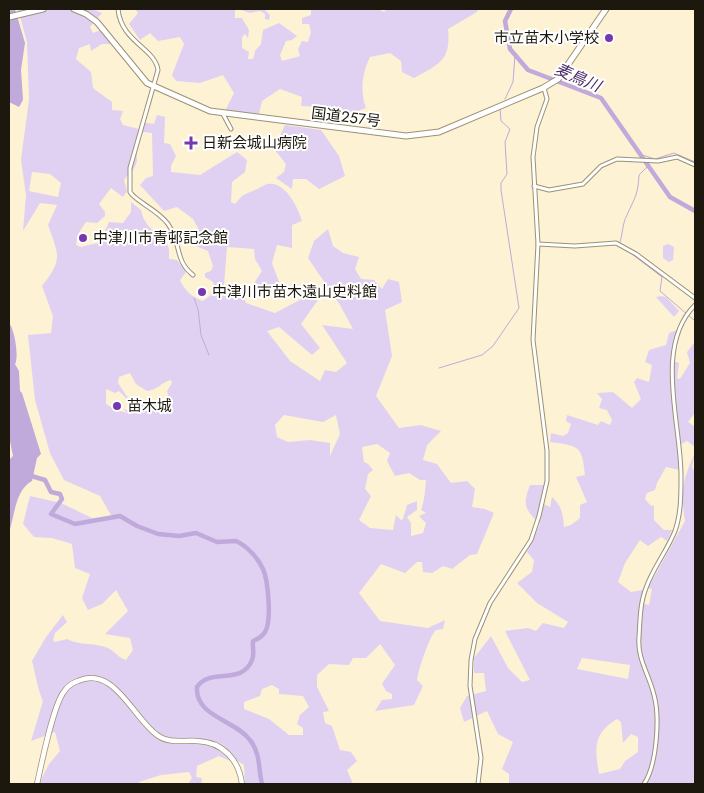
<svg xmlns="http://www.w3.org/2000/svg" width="704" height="793" font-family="Jost,'Noto Sans JP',sans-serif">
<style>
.green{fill:#e0d1f3;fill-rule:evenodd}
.water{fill:#bfaadb}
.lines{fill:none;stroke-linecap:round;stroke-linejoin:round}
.stream{stroke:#bfaadb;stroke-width:1}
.river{stroke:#bfaadb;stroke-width:4.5}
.minor-casing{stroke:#9b9175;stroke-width:5}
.major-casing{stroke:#9b9175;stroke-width:6}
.highway-casing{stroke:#9b9175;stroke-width:7}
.minor{stroke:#fff;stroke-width:3}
.major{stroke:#fff;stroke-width:4.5}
.highway{stroke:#fff;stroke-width:5}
.poi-dot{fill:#7638ae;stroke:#fff;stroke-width:2}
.labels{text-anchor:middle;stroke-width:4;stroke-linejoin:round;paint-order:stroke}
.poi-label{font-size:15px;fill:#1c180d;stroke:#fff;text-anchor:start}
.street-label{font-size:15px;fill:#1c180d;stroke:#fff}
.water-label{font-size:16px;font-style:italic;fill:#4a2c68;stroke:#fff}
</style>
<rect width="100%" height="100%" fill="#fdf2d3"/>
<g class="green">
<path d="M18 9H92L102 13 90 27 93 33 101 30 111 44H102L91 51 90 44 79 48 76 59 91 72 93 88 112 102V110L123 111 120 119 123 125 139 129 141 122 154 124 157 115 165 117 164 143 170 144 176 156 171 166V172L200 175 237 152 247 160 245 172 232 182 231 202 235 204C245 192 244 195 257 189 260 188 264 185 267 184 286 181 298 208 302 221L292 225V248L277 245 272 263 279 282 262 294 249 291 262 271 255 259 254 249 227 247 224 285 240 289 246 303 275 313 313 293 318 300 301 324 320 348 312 355 279 327 267 331 290 361 320 381 325 370 336 372 347 363 322 325 353 329 340 305 308 258 314 241 328 229 333 246 343 253 359 257 355 269 361 279 374 280 382 289 388 279 399 282 402 302 385 310 392 356 376 396 399 428 421 425 441 431 427 445 423 460 437 464 451 483 467 481 475 489 472 507 485 509 494 513 477 554 470 555 452 569 443 566 432 573 423 572 422 562H417L405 573 381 564 359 593 380 621 428 628 445 620 443 629 436 630C430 635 418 670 417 680L423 686 414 705 375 711 382 700 392 699V694L386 691 382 684 395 665 380 644 366 658H353L349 665 329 664 317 675V687L329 711 323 712 325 723 332 726 340 750 351 752 357 761 347 770 353 784H245L244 765 236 760 230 761 219 756 197 766 196 777 202 778 201 784H188L192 778 189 772 161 775 139 782V784H39L49 764 60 751 55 732 31 741 43 701C37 688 36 676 32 661L46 637 63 615 67 622 55 633 53 640 55 642 67 639C80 646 96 642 110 649 116 653 119 658 126 660L133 650 130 638 105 634 128 611 116 590 102 604 88 610 82 598 90 574 75 568 72 544 52 538 34 537 23 524 30 496 61 503 92 518 112 517 100 496 64 480 50 453 35 400 28 335 51 333 53 316 42 286C63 259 59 256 48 225L57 205 40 203 23 231 26 195 21 160 29 99 27 42ZM144 132 152 133 153 176 146 178 140 185 164 211 177 207 193 219 198 228 195 238 198 247 208 251 213 266 211 271 205 273V277L213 282 216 291 203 301C193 298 184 290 180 280L186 272 177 260 169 259V249L164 235C151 233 143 221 141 210L131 202V212L123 223 109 222 105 231 110 235 106 241 81 247 76 245 78 234 86 222 97 223 105 216V212L99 204 111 188 123 197 127 191 124 180 127 176 131 175C133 170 137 164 137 159 136 147 133 141 144 132ZM32 172 50 174 61 183 58 197 29 191ZM130 373 136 384 147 391C158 390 161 382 171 380L172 383 167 391 170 401 167 410C153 416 142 404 131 395L135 408 131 411 123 409 128 413 116 410 106 404V389L115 393 119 391 132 404 118 383 119 377ZM284 415 323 422 336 415 340 434 330 456V443L310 440 288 442 277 437 275 425ZM377 444 390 453 387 461 395 476 409 473 420 480H426C425 490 425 499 421 510L426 513 419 516 426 523 423 533 411 536V523L407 517 417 510V501L407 505 403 519 401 520 396 515 393 530 370 528 359 520 371 496 365 489 368 474 373 470 368 464 364 462 362 447ZM272 685 279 689V694L303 696 309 707 300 715 297 724 303 728V735H289L269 719 244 709V702L260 696 262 689Z"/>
<path d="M135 9H235V18H242L249 30 248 38 245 34 242 37V48L249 52 248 59H253L255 51 261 44 263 30 279 23 297 36 292 40 286 41 280 55 282 61 300 56 298 49 302 41 308 42 311 32 309 24H302V18L311 15V9H378L384 12 387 9H478L477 12 448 29C451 60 440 64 414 78L402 72 401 61 390 53 370 57C362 73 360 92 366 108L352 113 336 108 301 106 302 97 280 89 262 101 258 117 225 111 234 93 223 75 200 83 176 81 172 75 184 44 180 37 158 41 150 33 140 40 129 24 138 13Z"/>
<polygon points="238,9 264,9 270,15 269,20 265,19 265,14 260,11 250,13"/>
<polygon points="285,125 321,130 339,156 345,176 319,189 306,179 293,179 292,189 276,178 284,172 286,164 274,149"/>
<polygon points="668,244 674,247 673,260 669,262 663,258 663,246"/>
<polygon points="661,296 666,297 679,311 674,317 656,297"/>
<path d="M677 330 672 361 679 363 677 378 680 379 690 363 687 352 694 343 695 335V413L688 422 695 427V447L687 441 678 446 679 470 666 467 657 483 655 490 647 493 645 499 650 505 654 506V520L664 530H672L667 541 661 537 648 546 640 540 625 563 618 582 631 592 643 590 640 603 649 605 652 589 648 588 685 521C680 493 683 478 695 453L692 467 695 472V784H509V774L502 769 513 742 498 734 487 711 464 722 460 708 467 696 486 691 484 673H474V658L491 636 508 668 522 682 530 680 505 631 528 628 536 631 543 623 564 628 568 622 537 603 517 583 532 572 534 560 527 552 540 524C525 509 522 506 530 485H544L541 503 550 507 552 497C562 506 563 514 564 527L571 525 580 518V505L587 502 576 477 585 475C582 445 579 446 550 442L551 433 563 436 568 433 571 424 566 421 567 415 598 425 601 421 610 425 612 420 607 410 599 408 602 399 597 393 613 392 632 408 641 399 634 382 637 378 649 382 652 365 645 362 649 350 666 345 669 333ZM582 658 630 665 628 679 577 669ZM617 719 621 722 623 743 631 734 638 737V752L625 761 620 769 599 774C595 750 592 734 617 719Z"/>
</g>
<g class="water">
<polygon points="9,9 15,9 25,43 21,70 23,100 19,107 9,102"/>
<path d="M9 323C15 330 19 358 15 364L19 371 20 391 22 393 41 454 37 458 32 481C15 490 15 515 9 532V460L13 456 9 436Z"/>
</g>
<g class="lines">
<g class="stream">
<polyline points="505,99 513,82 515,55"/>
<polyline points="642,155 655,159 674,153 695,162"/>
<path d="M619 245C623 235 622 224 627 215 635 197 638 195 639 175L649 165"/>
<polyline points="628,251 662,277 660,291 695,321"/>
<polyline points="194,298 198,309 201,335 209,355"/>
<polyline points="439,368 482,355 493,346 519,308 501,190 501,183 507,174 505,142 510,129 501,121 500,108"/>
</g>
<g class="river">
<polyline points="511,9 505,21 510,49 528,70 601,98 670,197 695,211"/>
<path d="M28 475 45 480 51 492 60 494 62 499 51 514 75 524 120 516 137 526 158 534 179 536 196 533 217 542 236 541C247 546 258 558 263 569 268 580 272 621 265 632 262 637 258 639 253 641 252 647 255 653 252 660 242 686 210 667 197 687 195 717 236 720 250 740 261 754 258 768 262 784"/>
</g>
<defs>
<g id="minor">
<path d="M118 9C121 42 155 48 158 70L130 168V192C135 201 158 210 168 224 182 244 174 260 193 275"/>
<polyline points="223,114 231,129"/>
<polyline points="534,186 549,190 583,184 601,166 617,159 658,161 677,157 695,165"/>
<polyline points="538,244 575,246 616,243 636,254 695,298"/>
<polyline points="478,784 481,758 470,686 471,660 475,639 490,603 531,540 539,516 547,481 547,451 533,340 538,244 533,157 537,127 547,99 544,88"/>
<path d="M644 784C657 765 660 717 654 695 649 674 637 659 639 637 640 621 640 603 646 588 653 568 667 551 675 531 681 514 681 495 681 478 682 426 653 347 695 305"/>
</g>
<path id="major" d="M37 784C42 762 52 710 63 693 66 688 72 683 78 681 114 665 133 718 157 735 169 744 183 740 197 741 223 742 239 760 242 784"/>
<g id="highway">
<polyline points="74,9 86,14 97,22 147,83 210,111 406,136 439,132 543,88 558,79 606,9"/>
<polyline points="9,17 43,9"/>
</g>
</defs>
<use href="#minor" class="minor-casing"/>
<use href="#major" class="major-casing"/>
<use href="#highway" class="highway-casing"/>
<use href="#minor" class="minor"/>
<use href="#major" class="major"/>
<use href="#highway" class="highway"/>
</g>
<g class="poi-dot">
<circle cx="609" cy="38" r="5"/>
<path d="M188.5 135.5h5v5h5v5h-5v5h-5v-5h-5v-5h5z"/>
<circle cx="83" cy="238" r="5"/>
<circle cx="202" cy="292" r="5"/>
<circle cx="117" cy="406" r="5"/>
</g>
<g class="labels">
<g class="poi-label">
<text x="599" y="43" text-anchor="end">市立苗木小学校</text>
<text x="202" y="148">日新会城山病院</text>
<text x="93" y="243">中津川市青邨記念館</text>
<text x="212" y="297">中津川市苗木遠山史料館</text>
<text x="127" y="411">苗木城</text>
</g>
<g class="street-label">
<text transform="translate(346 117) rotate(7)" y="5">国道257号</text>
</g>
<g class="water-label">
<text transform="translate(578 77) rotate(23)" y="6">麦鳥川</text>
</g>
</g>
<rect width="704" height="793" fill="none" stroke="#1c180d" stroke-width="20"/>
</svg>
